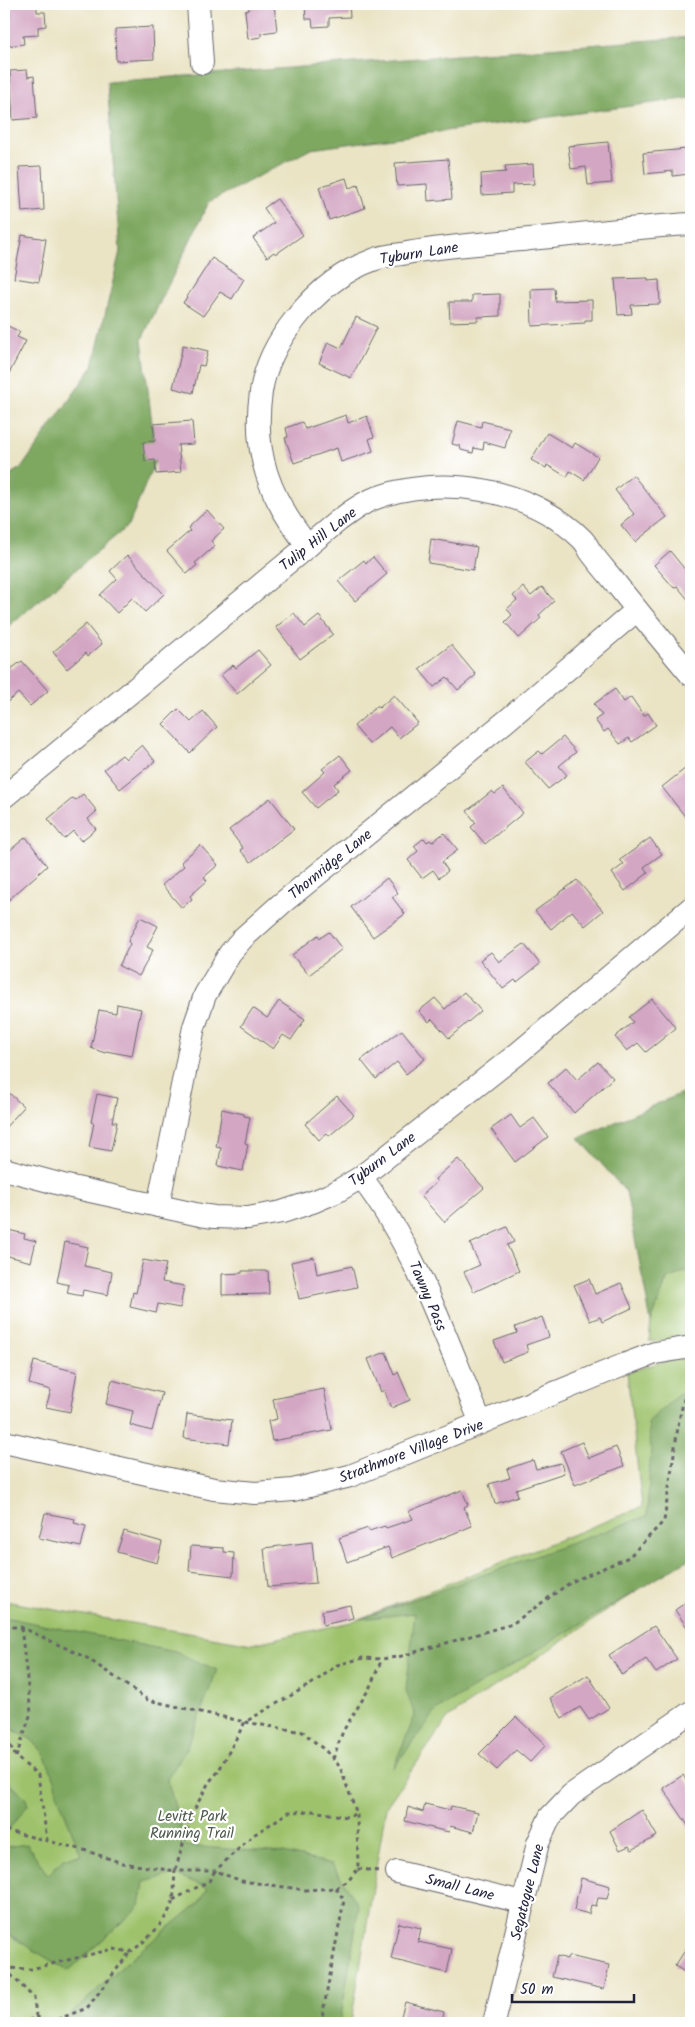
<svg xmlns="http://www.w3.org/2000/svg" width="695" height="2027" font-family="Kalam,sans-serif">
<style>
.green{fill:#9ec26c;stroke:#607254}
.forest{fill:#7ea860;stroke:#50654e}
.building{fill:#d3a6c3}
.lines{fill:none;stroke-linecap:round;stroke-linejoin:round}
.minor-casing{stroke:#68666b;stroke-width:24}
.path{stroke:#68666b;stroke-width:3;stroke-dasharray:4 4;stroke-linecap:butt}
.minor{stroke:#fff;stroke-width:22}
.labels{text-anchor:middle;stroke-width:4.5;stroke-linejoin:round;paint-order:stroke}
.street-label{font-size:15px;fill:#22223b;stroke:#fff}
.park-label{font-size:15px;fill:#4d5a4c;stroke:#fff}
</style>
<rect width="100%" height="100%" fill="#fff"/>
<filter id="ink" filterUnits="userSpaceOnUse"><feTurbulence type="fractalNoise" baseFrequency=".02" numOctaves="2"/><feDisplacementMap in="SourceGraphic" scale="10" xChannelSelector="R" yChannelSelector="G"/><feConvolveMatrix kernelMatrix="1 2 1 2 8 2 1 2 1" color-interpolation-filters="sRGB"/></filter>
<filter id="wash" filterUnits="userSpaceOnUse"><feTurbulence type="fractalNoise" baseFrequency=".0096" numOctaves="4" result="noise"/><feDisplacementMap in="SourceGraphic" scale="20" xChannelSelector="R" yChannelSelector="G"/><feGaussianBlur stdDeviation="1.12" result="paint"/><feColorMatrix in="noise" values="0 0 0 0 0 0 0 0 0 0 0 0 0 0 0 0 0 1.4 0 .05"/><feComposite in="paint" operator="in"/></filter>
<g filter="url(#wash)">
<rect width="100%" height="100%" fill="#eae4c5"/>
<g class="green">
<polygon points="691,1269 691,1343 649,1341 651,1322 667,1279"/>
<polygon points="691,1354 691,1554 448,1718 386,1807 351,2023 4,2023 4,1601 252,1644 351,1622 642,1507 627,1372"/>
</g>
<g class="forest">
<polygon points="691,37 691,98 311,149 209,202 142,339 156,458 129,525 4,630 4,478 22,467 93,366 120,251 107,82"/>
<polygon points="691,1089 691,1269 667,1279 651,1322 626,1192 579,1138"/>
<polygon points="679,1394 691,1396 691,1558 437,1710 393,1768 415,1716 406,1690 415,1613 360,1619 647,1516 651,1449 648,1422"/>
<polygon points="4,1617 175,1652 217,1670 186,1750 167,1779 186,1846 283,1853 332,1864 359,1906 340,2023 62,2023 130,1959 198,1904 208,1888 174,1874 144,1882 140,1906 68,1971 6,1933 4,1934 4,1845 6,1847 27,1844 48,1875 64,1858 81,1855 57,1793 56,1782 43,1752 32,1740 4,1725"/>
<polygon points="4,1779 25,1797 28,1805 4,1835"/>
</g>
<g id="blocks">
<g class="building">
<polygon points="9,4 37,4 37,12 45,12 46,26 38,27 38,35 23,36 24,44 7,46 6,19 10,18"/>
<polygon points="248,4 274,4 277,31 261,33 261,37 248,39 245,11 249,10"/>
<polygon points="305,4 349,4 350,17 329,18 329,26 313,27 312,19 306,19"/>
<polygon points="153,27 154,59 116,61 115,29"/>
<polygon points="27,70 28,77 34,76 37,118 13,120 10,71"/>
<polygon points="608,142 612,183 588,185 586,167 571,169 568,146"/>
<polygon points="687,149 689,174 673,176 673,171 645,174 643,153"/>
<polygon points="448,159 452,199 428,201 427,184 397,186 395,163"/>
<polygon points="533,164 534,184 512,185 512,193 482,195 481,174 506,172 505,166"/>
<polygon points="42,166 44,210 22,212 19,167"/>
<polygon points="346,178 349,188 358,185 365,208 329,220 319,187"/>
<polygon points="277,199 303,235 276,254 274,252 267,257 253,238 274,223 264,208"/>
<polygon points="22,235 46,239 39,282 14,278"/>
<polygon points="212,258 244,279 232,299 220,292 203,316 183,303"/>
<polygon points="648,278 648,281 659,280 660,304 631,305 632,314 618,315 615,279"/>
<polygon points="554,288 555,301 592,300 592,320 585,320 585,323 532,326 531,289"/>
<polygon points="500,294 500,316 478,317 478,321 450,322 449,302 472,302 472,295"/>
<polygon points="356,317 377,327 351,378 319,363 328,342 341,348"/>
<polygon points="4,324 20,332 17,337 26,341 4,383"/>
<polygon points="183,345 208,351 204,366 199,365 193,393 173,388"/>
<polygon points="346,415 348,423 367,416 374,437 369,439 373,451 341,462 337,448 294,463 285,438 288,437 286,428 302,422 305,429"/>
<polygon points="192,421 194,444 178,445 181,472 156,474 155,460 145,461 143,442 155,441 153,424"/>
<polygon points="458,421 481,427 482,421 510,428 505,448 484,442 483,450 474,448 473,453 461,450 460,446 452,444"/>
<polygon points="547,433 572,448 575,443 598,457 584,480 570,471 567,477 547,465 546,468 531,460"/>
<polygon points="633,475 667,517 635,542 621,525 634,514 615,490"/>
<polygon points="207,510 224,529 211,541 215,546 195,563 197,565 187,574 167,551 190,531 188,528"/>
<polygon points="431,539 477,547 473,570 428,563"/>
<polygon points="670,551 691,577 691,603 677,586 674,588 654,565"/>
<polygon points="127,555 164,594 145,612 132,598 117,613 100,595 117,579 110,571"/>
<polygon points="373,557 387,574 355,601 338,581 364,560 366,563"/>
<polygon points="523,587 531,596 542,587 554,601 539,615 541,618 519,638 505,622 512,615 507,609 517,600 513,596"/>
<polygon points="294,613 305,627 319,616 333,634 300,659 276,627"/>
<polygon points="86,624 102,644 88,656 86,653 67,669 53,652"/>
<polygon points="451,645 476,675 458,690 447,677 434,687 419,669"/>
<polygon points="258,650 271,665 237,694 221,675 233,665 236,668"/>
<polygon points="4,661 11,669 22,661 48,691 30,706 18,693 4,705"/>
<polygon points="615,689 624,702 631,697 644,716 648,713 656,725 632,742 629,738 620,744 608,729 604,732 595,720 602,715 594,704"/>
<polygon points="394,695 418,723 399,738 390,727 369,744 354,726 377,706 379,708"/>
<polygon points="178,709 191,722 203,711 217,727 190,753 163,724"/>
<polygon points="563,737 576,752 559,766 567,775 548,789 525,762 539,751 542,754"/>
<polygon points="142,745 155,761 120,789 104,769 122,755 126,759"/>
<polygon points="340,755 352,770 334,784 338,790 316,808 302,792 325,772 322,769"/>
<polygon points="691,764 691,824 662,787"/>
<polygon points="503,788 523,813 485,844 471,827 476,823 467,811 492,791 495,794"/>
<polygon points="83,794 97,811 88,819 96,829 81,841 73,831 64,839 48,819 73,798 76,800"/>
<polygon points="270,798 294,829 251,862 240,850 243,848 229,830"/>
<polygon points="444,833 458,850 442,862 448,871 439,878 433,870 422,878 408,860 418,851 414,846 424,838 427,842 430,840 432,842"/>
<polygon points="26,837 47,866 4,904 4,855"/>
<polygon points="650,838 662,854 644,867 648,873 625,891 612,873 624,864 620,860"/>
<polygon points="200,845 218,865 204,877 207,881 190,896 192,899 182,908 162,885 184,866 181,862"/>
<polygon points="387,878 398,893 392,897 405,914 373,937 351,907"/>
<polygon points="577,880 603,911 585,926 572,911 551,929 535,911"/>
<polygon points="140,917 158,926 147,947 153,950 139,976 119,966 130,944 128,941"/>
<polygon points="329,932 342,949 309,975 292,955 318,935 320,938"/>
<polygon points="524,944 540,964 517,982 515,980 503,989 480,960 491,952 499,962"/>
<polygon points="464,992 481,1011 449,1038 432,1019 429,1022 419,1011 435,998 445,1009"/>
<polygon points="652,999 676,1028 646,1052 638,1043 627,1051 615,1037 633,1022 629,1017"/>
<polygon points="279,1001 305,1019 291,1040 283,1035 273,1049 241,1026 253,1008 267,1018"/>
<polygon points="117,1004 141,1009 132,1056 106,1051 105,1053 91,1048 99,1010 116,1013"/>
<polygon points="402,1030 425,1059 406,1074 397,1062 376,1079 361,1060"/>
<polygon points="598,1062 613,1078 574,1113 548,1083 566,1067 577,1080"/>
<polygon points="4,1088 24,1107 4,1129"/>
<polygon points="97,1094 117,1098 112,1122 117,1122 111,1151 89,1147 94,1123 91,1122"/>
<polygon points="337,1096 354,1115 329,1136 327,1133 319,1140 305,1124"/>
<polygon points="222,1109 244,1114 244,1116 250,1117 245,1143 248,1144 243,1171 218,1166 221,1148 216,1147"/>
<polygon points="511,1115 520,1128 534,1118 548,1137 515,1162 491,1129"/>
<polygon points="458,1159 484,1188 444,1222 421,1196 437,1182 435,1179"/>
<polygon points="507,1227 514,1242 507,1245 519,1271 474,1292 464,1272 480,1265 470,1244"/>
<polygon points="4,1229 25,1234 24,1238 36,1241 31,1262 4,1255"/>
<polygon points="65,1242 88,1247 84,1266 112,1272 108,1295 83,1290 82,1296 67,1293 69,1285 57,1282"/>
<polygon points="314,1257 317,1274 352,1266 357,1287 299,1299 291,1262"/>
<polygon points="143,1260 166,1264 162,1282 184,1286 180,1308 158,1304 156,1313 130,1307 133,1292 136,1293"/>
<polygon points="242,1271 268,1271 269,1294 222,1295 222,1274 242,1273"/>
<polygon points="589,1279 595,1294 621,1283 632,1308 602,1322 600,1317 590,1321 574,1285"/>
<polygon points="542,1317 549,1337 526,1345 528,1352 502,1362 494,1341 517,1333 515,1327"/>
<polygon points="386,1352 395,1375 398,1372 410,1400 391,1408 384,1390 381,1392 368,1359"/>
<polygon points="34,1361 77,1372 70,1412 46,1407 51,1390 29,1384"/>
<polygon points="112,1380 162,1393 152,1431 130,1425 133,1411 106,1404"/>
<polygon points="324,1389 332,1430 272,1441 268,1421 277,1419 273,1399"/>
<polygon points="187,1414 232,1420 229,1444 184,1438"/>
<polygon points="582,1442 589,1458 616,1447 624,1466 575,1485 561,1451"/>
<polygon points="533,1460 536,1469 561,1463 564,1473 516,1489 518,1496 495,1504 489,1484 510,1478 507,1469"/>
<polygon points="462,1490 468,1505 464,1507 472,1526 392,1558 388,1547 347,1562 339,1538 368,1528 369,1531 385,1526 386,1528 413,1519 409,1511"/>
<polygon points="45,1513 75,1519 74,1523 86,1526 81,1547 39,1538"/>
<polygon points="124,1531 162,1542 157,1563 117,1552"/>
<polygon points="312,1542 316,1583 268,1587 264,1548"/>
<polygon points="191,1546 224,1548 224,1552 234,1553 233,1576 189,1571"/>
<polygon points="691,1599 691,1633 675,1610"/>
<polygon points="350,1605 353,1618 323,1625 322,1611"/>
<polygon points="654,1626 677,1659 656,1673 646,1659 622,1675 609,1655"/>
<polygon points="588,1675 609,1708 589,1720 580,1707 562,1718 550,1698"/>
<polygon points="516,1717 546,1745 530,1762 516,1750 497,1770 479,1754"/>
<polygon points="683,1775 691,1787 691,1830 663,1788"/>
<polygon points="425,1804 450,1810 451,1806 478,1812 473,1832 450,1826 449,1832 440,1830 405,1821 408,1807 423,1812"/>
<polygon points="642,1810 657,1836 632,1850 629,1846 620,1850 610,1831"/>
<polygon points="581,1878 610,1886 607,1899 598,1898 596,1906 591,1905 589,1914 574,1910"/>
<polygon points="399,1923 421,1928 418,1942 452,1949 447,1973 391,1959"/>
<polygon points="691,1941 691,1976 675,1966"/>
<polygon points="557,1956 567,1959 568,1956 609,1965 604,1989 552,1977"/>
<polygon points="405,2002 444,2012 442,2023 399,2023"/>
</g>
</g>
</g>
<g filter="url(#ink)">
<use href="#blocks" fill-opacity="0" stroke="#68666b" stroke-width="1"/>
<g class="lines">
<defs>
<g id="minor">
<polyline points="198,4 202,63"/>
<path d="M308 546C270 499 252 453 261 392 265 365 279 339 296 318 316 293 342 271 373 260 382 256 393 255 402 254 444 245 487 244 530 239 583 234 637 227 691 224"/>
<path d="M4 797 338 521C349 513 360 504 373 499 440 473 530 488 582 539 586 543 588 547 590 551 598 562 606 571 614 581 639 613 665 644 691 675"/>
<polyline points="4,1169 67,1186 200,1215 214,1217 248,1218 282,1212 315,1201 336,1192 361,1177 516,1055 691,908"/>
<path d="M361 1177C417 1250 446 1339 481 1423"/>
<polyline points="158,1206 194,1027 205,995 230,953 243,938 281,904 505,722 637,610"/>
<polyline points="4,1442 214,1489 255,1493 293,1490 350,1476 626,1364 655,1353 691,1347"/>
<polyline points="397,1872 522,1902"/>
<polyline points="494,2023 538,1843 550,1817 571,1795 691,1712"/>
</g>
</defs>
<use href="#minor" class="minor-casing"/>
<g class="path">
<polyline points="4,1627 21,1627 87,1658 148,1700 245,1722 218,1772 209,1782 192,1814 175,1871 122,1863 84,1850 4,1830"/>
<polyline points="4,1743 9,1743 16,1757 38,1775 47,1840"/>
<polyline points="16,1757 31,1713 21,1627"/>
<polyline points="333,1759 343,1731 369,1689 382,1659"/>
<polyline points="358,1869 380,1871"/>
<polyline points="336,1888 348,1881 358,1869 357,1814 340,1767 328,1753 303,1732 245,1722 316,1681 337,1665 363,1658 382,1659 398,1657 512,1624 571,1582 629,1557 664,1521 679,1420 691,1370"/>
<polyline points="173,1900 209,1881 215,1871 242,1881 306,1890 336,1888 344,1900 321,2023"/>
<path d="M4 1968 31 1969 113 1949 130 1952C146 1942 170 1918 173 1899 175 1890 174 1880 175 1871H215L252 1836 289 1812 313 1811 347 1817 356 1814"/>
<polyline points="5,1969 34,1998 36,2016 26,2023"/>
<polyline points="36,2016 48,2023 87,2008 130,1952"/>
</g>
<use href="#minor" class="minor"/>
</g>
</g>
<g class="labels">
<g class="street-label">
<text transform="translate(419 253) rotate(-9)" y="5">Tyburn Lane</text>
<text transform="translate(318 539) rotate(-38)" y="5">Tulip Hill Lane</text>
<text transform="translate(330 864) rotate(-39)" y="5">Thornridge Lane</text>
<text transform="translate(382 1159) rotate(-37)" y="5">Tyburn Lane</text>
<text transform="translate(428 1296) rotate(67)" y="5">Tawny Pass</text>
<text transform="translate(411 1451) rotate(-21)" y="5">Strathmore Village Drive</text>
<text transform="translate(460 1887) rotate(14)" y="5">Small Lane</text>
<text transform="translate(527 1892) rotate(-76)" y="5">Segatogue Lane</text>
</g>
<g class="park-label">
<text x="192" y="1821">Levitt Park<tspan x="192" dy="17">Running Trail</tspan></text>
</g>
</g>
<rect width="695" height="2027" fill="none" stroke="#fff" stroke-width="20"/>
<path d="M512 1994v8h122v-8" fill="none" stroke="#22223b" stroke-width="2.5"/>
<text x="520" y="1994" font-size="15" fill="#22223b" stroke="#ffffff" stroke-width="4" paint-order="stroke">50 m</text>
</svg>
